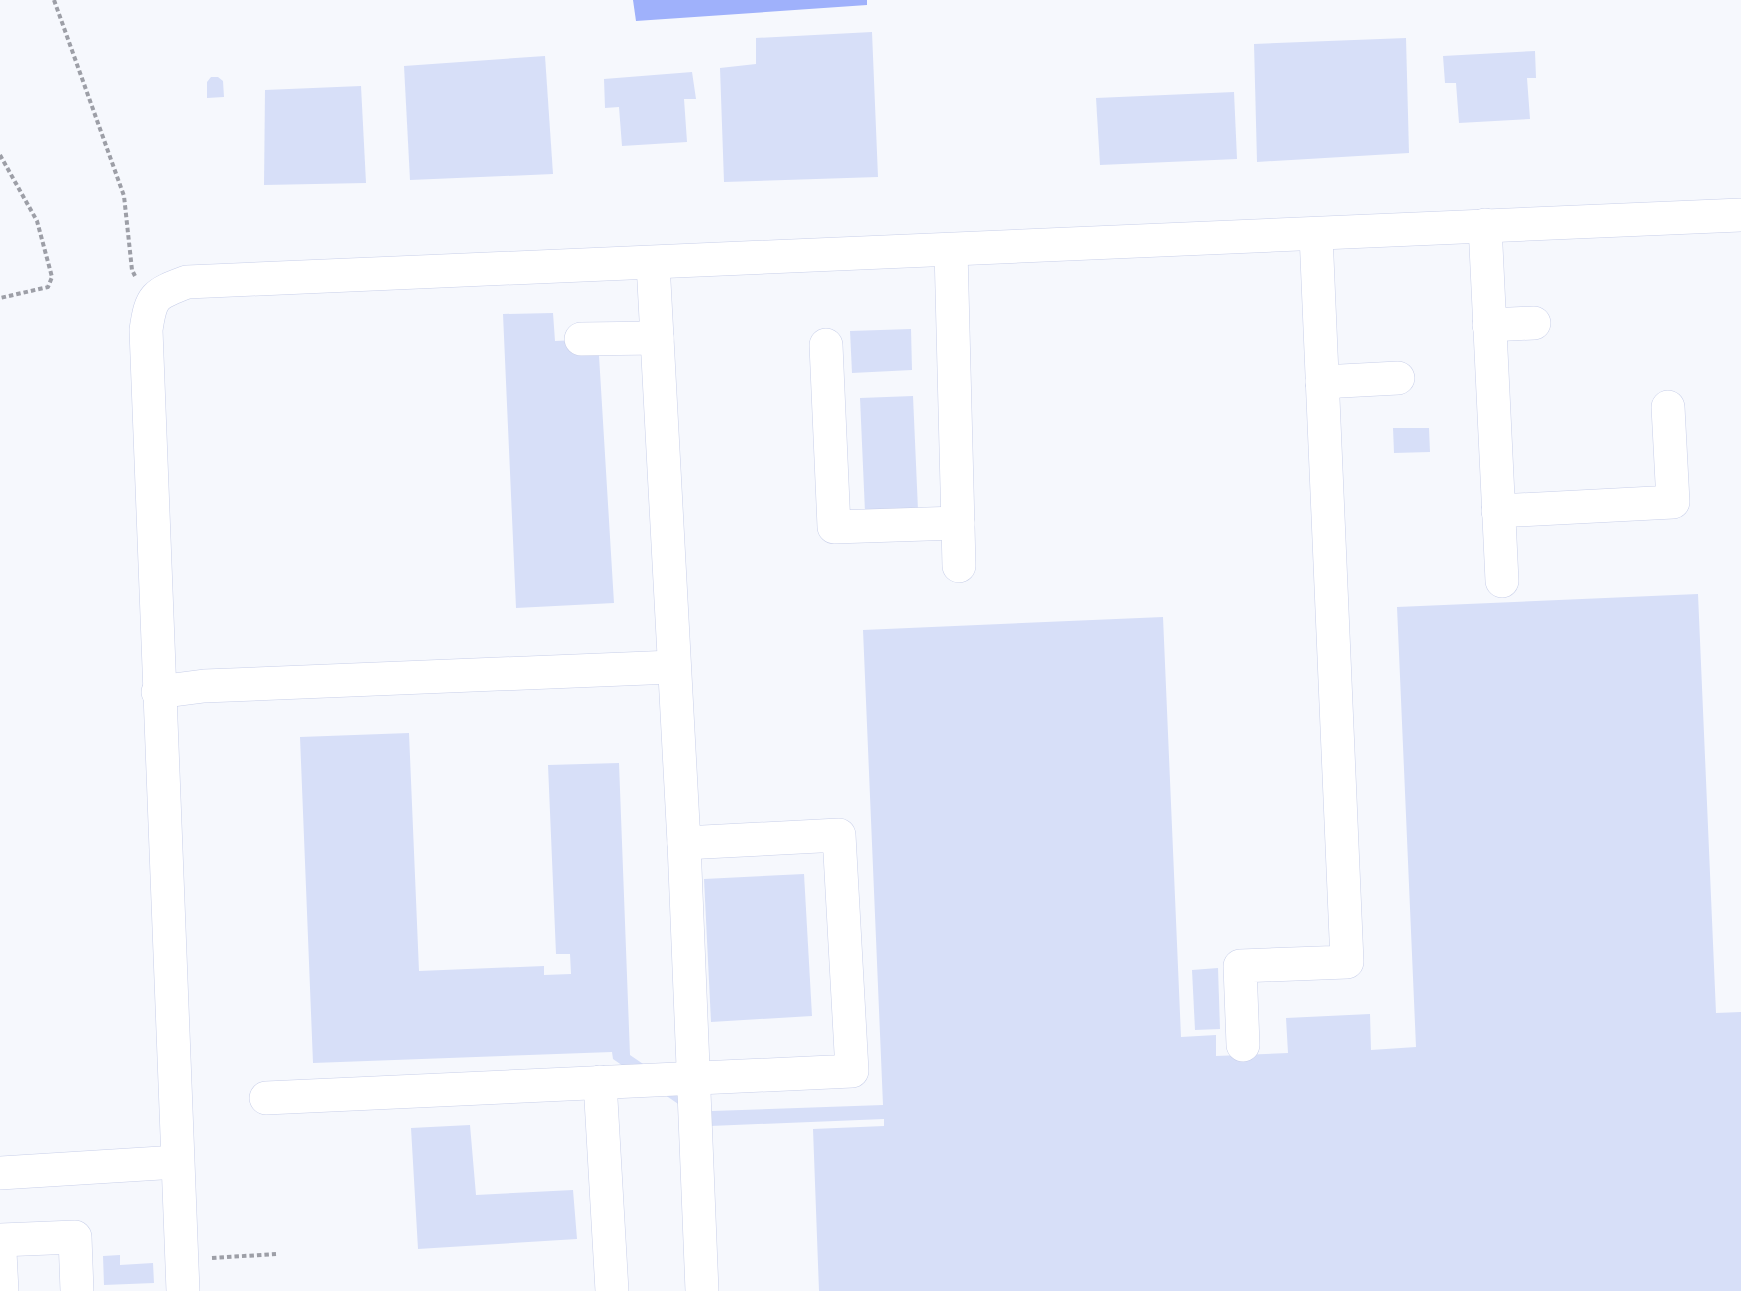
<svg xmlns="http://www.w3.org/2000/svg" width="1741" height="1291" font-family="Georgia,serif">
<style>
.water{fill:#9fb1fb}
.building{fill:#d7dff8}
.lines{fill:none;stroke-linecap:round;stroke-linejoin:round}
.minor-casing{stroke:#c8cfe9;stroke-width:34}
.path{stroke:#9d9fa7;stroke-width:4;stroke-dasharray:4.5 3;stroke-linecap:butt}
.minor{stroke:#fff;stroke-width:33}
</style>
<rect width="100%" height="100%" fill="#f6f8fd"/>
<polygon class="water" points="633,0 867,0 867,5 636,21"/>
<g class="building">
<polygon points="872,32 878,177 724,182 720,68 756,64 756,38"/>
<polygon points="1406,38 1409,153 1257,162 1254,44"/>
<polygon points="1535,51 1536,78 1527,78 1530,119 1459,123 1456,83 1445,83 1443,56"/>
<polygon points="545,56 553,174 410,180 404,66"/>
<polygon points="692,72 696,99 684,99 687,142 622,146 619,107 605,108 604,79"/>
<polygon points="211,77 218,77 223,81 224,97 207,98 207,82"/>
<polygon points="361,86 366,183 264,185 265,90"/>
<polygon points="1234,92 1237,159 1100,165 1096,98"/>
<polygon points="553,313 555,341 598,339 614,603 516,608 503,314"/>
<polygon points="911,329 912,370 852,373 850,331"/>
<polygon points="913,396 918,510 865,512 860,398"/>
<polygon points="1393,428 1429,428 1430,452 1394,453"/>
<polygon points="1698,594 1716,1013 1741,1012 1741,1291 819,1291 813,1129 884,1126 884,1119 710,1126 613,1059 612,1052 313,1063 300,737 409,733 419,971 544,966 544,975 571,974 570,954 556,954 548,765 619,763 630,1055 712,1111 883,1105 863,630 1163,617 1181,1037 1216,1035 1216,1056 1288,1053 1286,1018 1370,1014 1371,1050 1416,1047 1397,607"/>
<polygon points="804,874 812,1016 711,1022 704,879"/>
<polygon points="1218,968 1220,1029 1195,1030 1192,970"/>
<polygon points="470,1125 476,1195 573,1190 577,1239 418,1249 411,1128"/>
<polygon points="120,1255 120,1265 153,1263 154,1283 104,1285 103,1256"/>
</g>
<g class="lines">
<defs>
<g id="minor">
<polyline points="1485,225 1502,581"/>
<polyline points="951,250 959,566"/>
<polyline points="653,263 684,843 702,1291"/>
<polyline points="1489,325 1534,323"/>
<polyline points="581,339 657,338"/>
<polyline points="826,345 834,527 958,523"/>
<polyline points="1322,382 1398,378"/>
<polyline points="1498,511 1673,502 1668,407"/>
<polyline points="158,692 204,686 673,667"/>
<polyline points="1243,1045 1240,966 1347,962 1316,234"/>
<polyline points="600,1082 612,1291"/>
<polyline points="266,1098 852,1071 839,835 684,843"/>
<polyline points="0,1173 177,1162"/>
<polyline points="0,1240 75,1237 77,1291"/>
<polyline points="0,1252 2,1291"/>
<path d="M183 1291 146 330C151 295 155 294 187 282L1741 215"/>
</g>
</defs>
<use href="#minor" class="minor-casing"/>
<g class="path">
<polyline points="54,0 124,196 132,270 135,276"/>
<polyline points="0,155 37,221 52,277 48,287 0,298"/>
<polyline points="212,1258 276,1254"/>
</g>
<use href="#minor" class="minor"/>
</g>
</svg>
